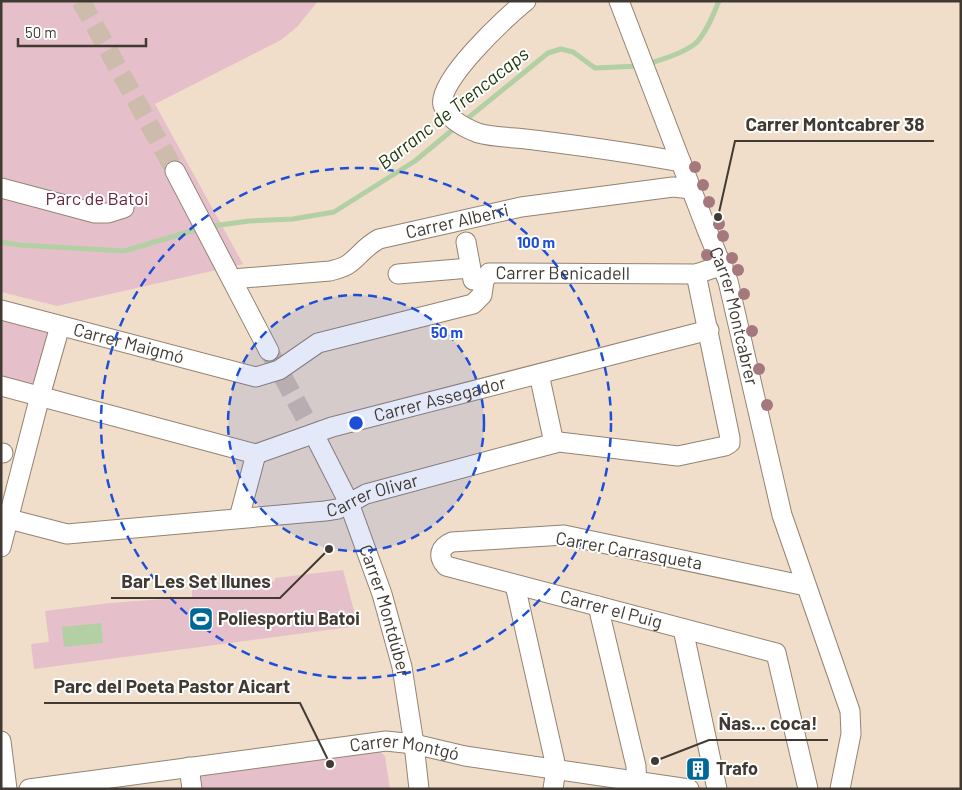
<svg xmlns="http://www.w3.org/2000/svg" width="962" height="790" font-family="Barlow,sans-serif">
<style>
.green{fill:#e5c0ca}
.water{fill:#b2d0a4}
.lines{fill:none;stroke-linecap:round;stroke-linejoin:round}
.stream{stroke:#b2d0a4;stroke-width:5}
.minor-tunnel{stroke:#cdbcac;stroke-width:19;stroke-dasharray:19 9;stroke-linecap:butt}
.minor-casing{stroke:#948372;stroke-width:21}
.minor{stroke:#fff;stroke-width:19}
.tree{fill:#a5787d}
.ring{fill:none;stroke:#1d4ed8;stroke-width:2.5;stroke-dasharray:9 6}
.labels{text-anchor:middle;stroke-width:4;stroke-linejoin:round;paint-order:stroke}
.park-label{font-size:18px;fill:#67253e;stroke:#fff}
.street-label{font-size:18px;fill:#413a33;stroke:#fff}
.poi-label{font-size:18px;font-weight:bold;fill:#413a33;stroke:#fff;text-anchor:start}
.water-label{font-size:19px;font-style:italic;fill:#1b3708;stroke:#fff}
.centre{fill:#1d4ed8;stroke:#fff;stroke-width:2.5}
.ring-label{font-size:15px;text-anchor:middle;font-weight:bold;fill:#1d4ed8;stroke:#fff;stroke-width:4;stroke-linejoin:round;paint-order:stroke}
.leader{fill:none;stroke:#413a33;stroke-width:2}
.callout-dot{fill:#413a33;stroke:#fff;stroke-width:2}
.callout-label{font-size:19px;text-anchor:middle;font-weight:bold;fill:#413a33;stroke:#fff;stroke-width:4;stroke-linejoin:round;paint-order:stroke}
</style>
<rect width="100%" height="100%" fill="#f0ddca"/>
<g class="green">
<polygon points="1,1 318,1 297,27 281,40 155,104 243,264 57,306 1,292"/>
<polygon points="1,317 50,330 36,380 29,385 1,378"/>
<polygon points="343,570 358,626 34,669 31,644 49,642 45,611 110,603 192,597 192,589 275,581 275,578"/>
<polygon points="379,751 385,756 390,789 198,789 198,778 202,774"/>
</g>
<polygon class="water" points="101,623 103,643 64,647 62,627"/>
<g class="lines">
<g class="stream">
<path d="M647 64C661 60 687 52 697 42 707 31 713 15 719 1"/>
<polyline points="463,122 548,53 561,49 573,52 595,68 639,66"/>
<polyline points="1,242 20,245 124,251 205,227 249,221 293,219 334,212 415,161 456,127"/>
</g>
<g class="minor-tunnel">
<polyline points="81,1 175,171"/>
<polyline points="269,351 318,442"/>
</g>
<defs>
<g id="minor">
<path d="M526 1C508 15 436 82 443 105 448 120 465 128 478 133 495 138 516 137 534 140 583 146 633 153 681 162"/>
<path id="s1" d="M619 1 707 230 728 281 782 515 850 711 851 734 840 789"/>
<polyline points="175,171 269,351"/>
<polyline points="1,188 95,213 108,213 124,208"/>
<polyline points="466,242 473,280"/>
<polyline points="398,274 470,268"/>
<path id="s2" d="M232 279 330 271C337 269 344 268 350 263 360 255 367 245 379 239L521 207 673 187 691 189"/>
<path id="s3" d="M1 310 256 377 279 370 318 343 473 304 482 295 484 281 489 273 696 274 723 265"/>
<polyline points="539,374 554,443"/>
<path id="s4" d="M1 386 256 454 332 427 709 330"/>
<path id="s5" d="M318 442 349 503 382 594 402 667 414 744 419 789"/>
<polyline points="1,453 3,453"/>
<polyline points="239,518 256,454"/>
<path id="s6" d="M9 519 67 534 325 511 338 509 366 494 559 442 678 456 725 446 730 443V438L696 274"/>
<polyline points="1,547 40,396 60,326"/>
<polyline points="515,585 554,758 556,769 553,789"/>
<path id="s7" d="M806 586 564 535 452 542C440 547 437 556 446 566L776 653 808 789"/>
<polyline points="598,606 636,766 637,789"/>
<polyline points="683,629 717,789"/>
<polyline points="1,741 7,789"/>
<polyline points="189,767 192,789"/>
<path id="s8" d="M29 789 386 741 414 744 465 756 689 789"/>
</g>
</defs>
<use href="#minor" class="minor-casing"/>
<use href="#minor" class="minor"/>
</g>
<g class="tree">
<circle cx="695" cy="167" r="6"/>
<circle cx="703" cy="185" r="6"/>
<circle cx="709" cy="202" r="6"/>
<circle cx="719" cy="224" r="6"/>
<circle cx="723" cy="236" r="6"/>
<circle cx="707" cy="255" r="6"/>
<circle cx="732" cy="258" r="6"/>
<circle cx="738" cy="270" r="6"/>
<circle cx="744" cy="294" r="6"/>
<circle cx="752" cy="331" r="6"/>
<circle cx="759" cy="369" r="6"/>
<circle cx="767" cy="405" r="6"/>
</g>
<circle cx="356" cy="423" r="128" fill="#1d4ed8" fill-opacity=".12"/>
<g class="ring">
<circle cx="356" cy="423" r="128"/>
<circle cx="356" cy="423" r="255"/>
</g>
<defs>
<symbol id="stadium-square" viewBox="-11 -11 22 22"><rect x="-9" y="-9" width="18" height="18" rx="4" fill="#006896" stroke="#fff"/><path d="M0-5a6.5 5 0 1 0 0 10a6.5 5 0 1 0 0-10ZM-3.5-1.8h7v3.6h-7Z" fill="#fff"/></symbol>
<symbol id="building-square" viewBox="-11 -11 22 22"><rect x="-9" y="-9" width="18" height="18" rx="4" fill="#006896" stroke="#fff"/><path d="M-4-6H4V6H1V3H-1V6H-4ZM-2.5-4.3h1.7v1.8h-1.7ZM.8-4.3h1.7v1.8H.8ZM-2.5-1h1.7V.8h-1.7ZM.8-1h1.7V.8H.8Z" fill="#fff"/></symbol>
</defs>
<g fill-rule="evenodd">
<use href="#stadium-square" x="187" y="605" width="28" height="28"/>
<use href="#building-square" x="684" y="755" width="28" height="28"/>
</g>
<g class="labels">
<g class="park-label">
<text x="97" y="205">Parc de Batoi</text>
</g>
<g class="street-label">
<text dy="6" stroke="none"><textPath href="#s2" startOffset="238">Carrer Alberri</textPath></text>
<text dy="6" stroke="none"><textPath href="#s3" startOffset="605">Carrer Benicadell</textPath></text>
<text dy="6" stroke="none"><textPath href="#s1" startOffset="336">Carrer Montcabrer</textPath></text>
<text dy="6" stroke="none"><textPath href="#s3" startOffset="132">Carrer Maigmó</textPath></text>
<text dy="6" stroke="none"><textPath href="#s4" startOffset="456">Carrer Assegador</textPath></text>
<text dy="6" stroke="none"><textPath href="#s6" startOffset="369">Carrer Olivar</textPath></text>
<text transform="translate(629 551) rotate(10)" y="6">Carrer Carrasqueta</text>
<text dy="6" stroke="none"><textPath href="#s7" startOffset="561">Carrer el Puig</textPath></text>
<text dy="6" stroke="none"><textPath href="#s5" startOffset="182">Carrer Montdúber</textPath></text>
<text dy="6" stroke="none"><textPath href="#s8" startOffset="379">Carrer Montgó</textPath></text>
</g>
<g class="poi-label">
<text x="218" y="625">Poliesportiu Batoi</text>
<text x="716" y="775">Trafo</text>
</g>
<g class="water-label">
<text transform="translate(453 108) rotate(-38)" y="7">Barranc de Trencacaps</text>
</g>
</g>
<circle cx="356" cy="423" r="8" class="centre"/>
<g class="ring-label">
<text x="536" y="248">100 m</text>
<text x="447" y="338">50 m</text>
</g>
<path class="leader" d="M718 217L735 141H934M329 549L280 598H111M330 764L300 703H44M655 761L709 740H828"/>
<g class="callout-dot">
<circle cx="718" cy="217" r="5"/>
<circle cx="329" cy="549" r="5"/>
<circle cx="330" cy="764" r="5"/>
<circle cx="655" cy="761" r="5"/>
</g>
<g class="callout-label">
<text x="835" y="131">Carrer Montcabrer 38</text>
<text x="196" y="588">Bar Les Set llunes</text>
<text x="172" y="693">Parc del Poeta Pastor Aicart</text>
<text x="768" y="730">Ñas... coca!</text>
</g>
<rect width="962" height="790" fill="none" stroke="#413a33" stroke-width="5"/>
<path d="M18 38v8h128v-8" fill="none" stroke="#413a33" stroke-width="2.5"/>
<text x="25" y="38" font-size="15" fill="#413a33" stroke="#ffffff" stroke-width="4" paint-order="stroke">50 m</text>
</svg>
